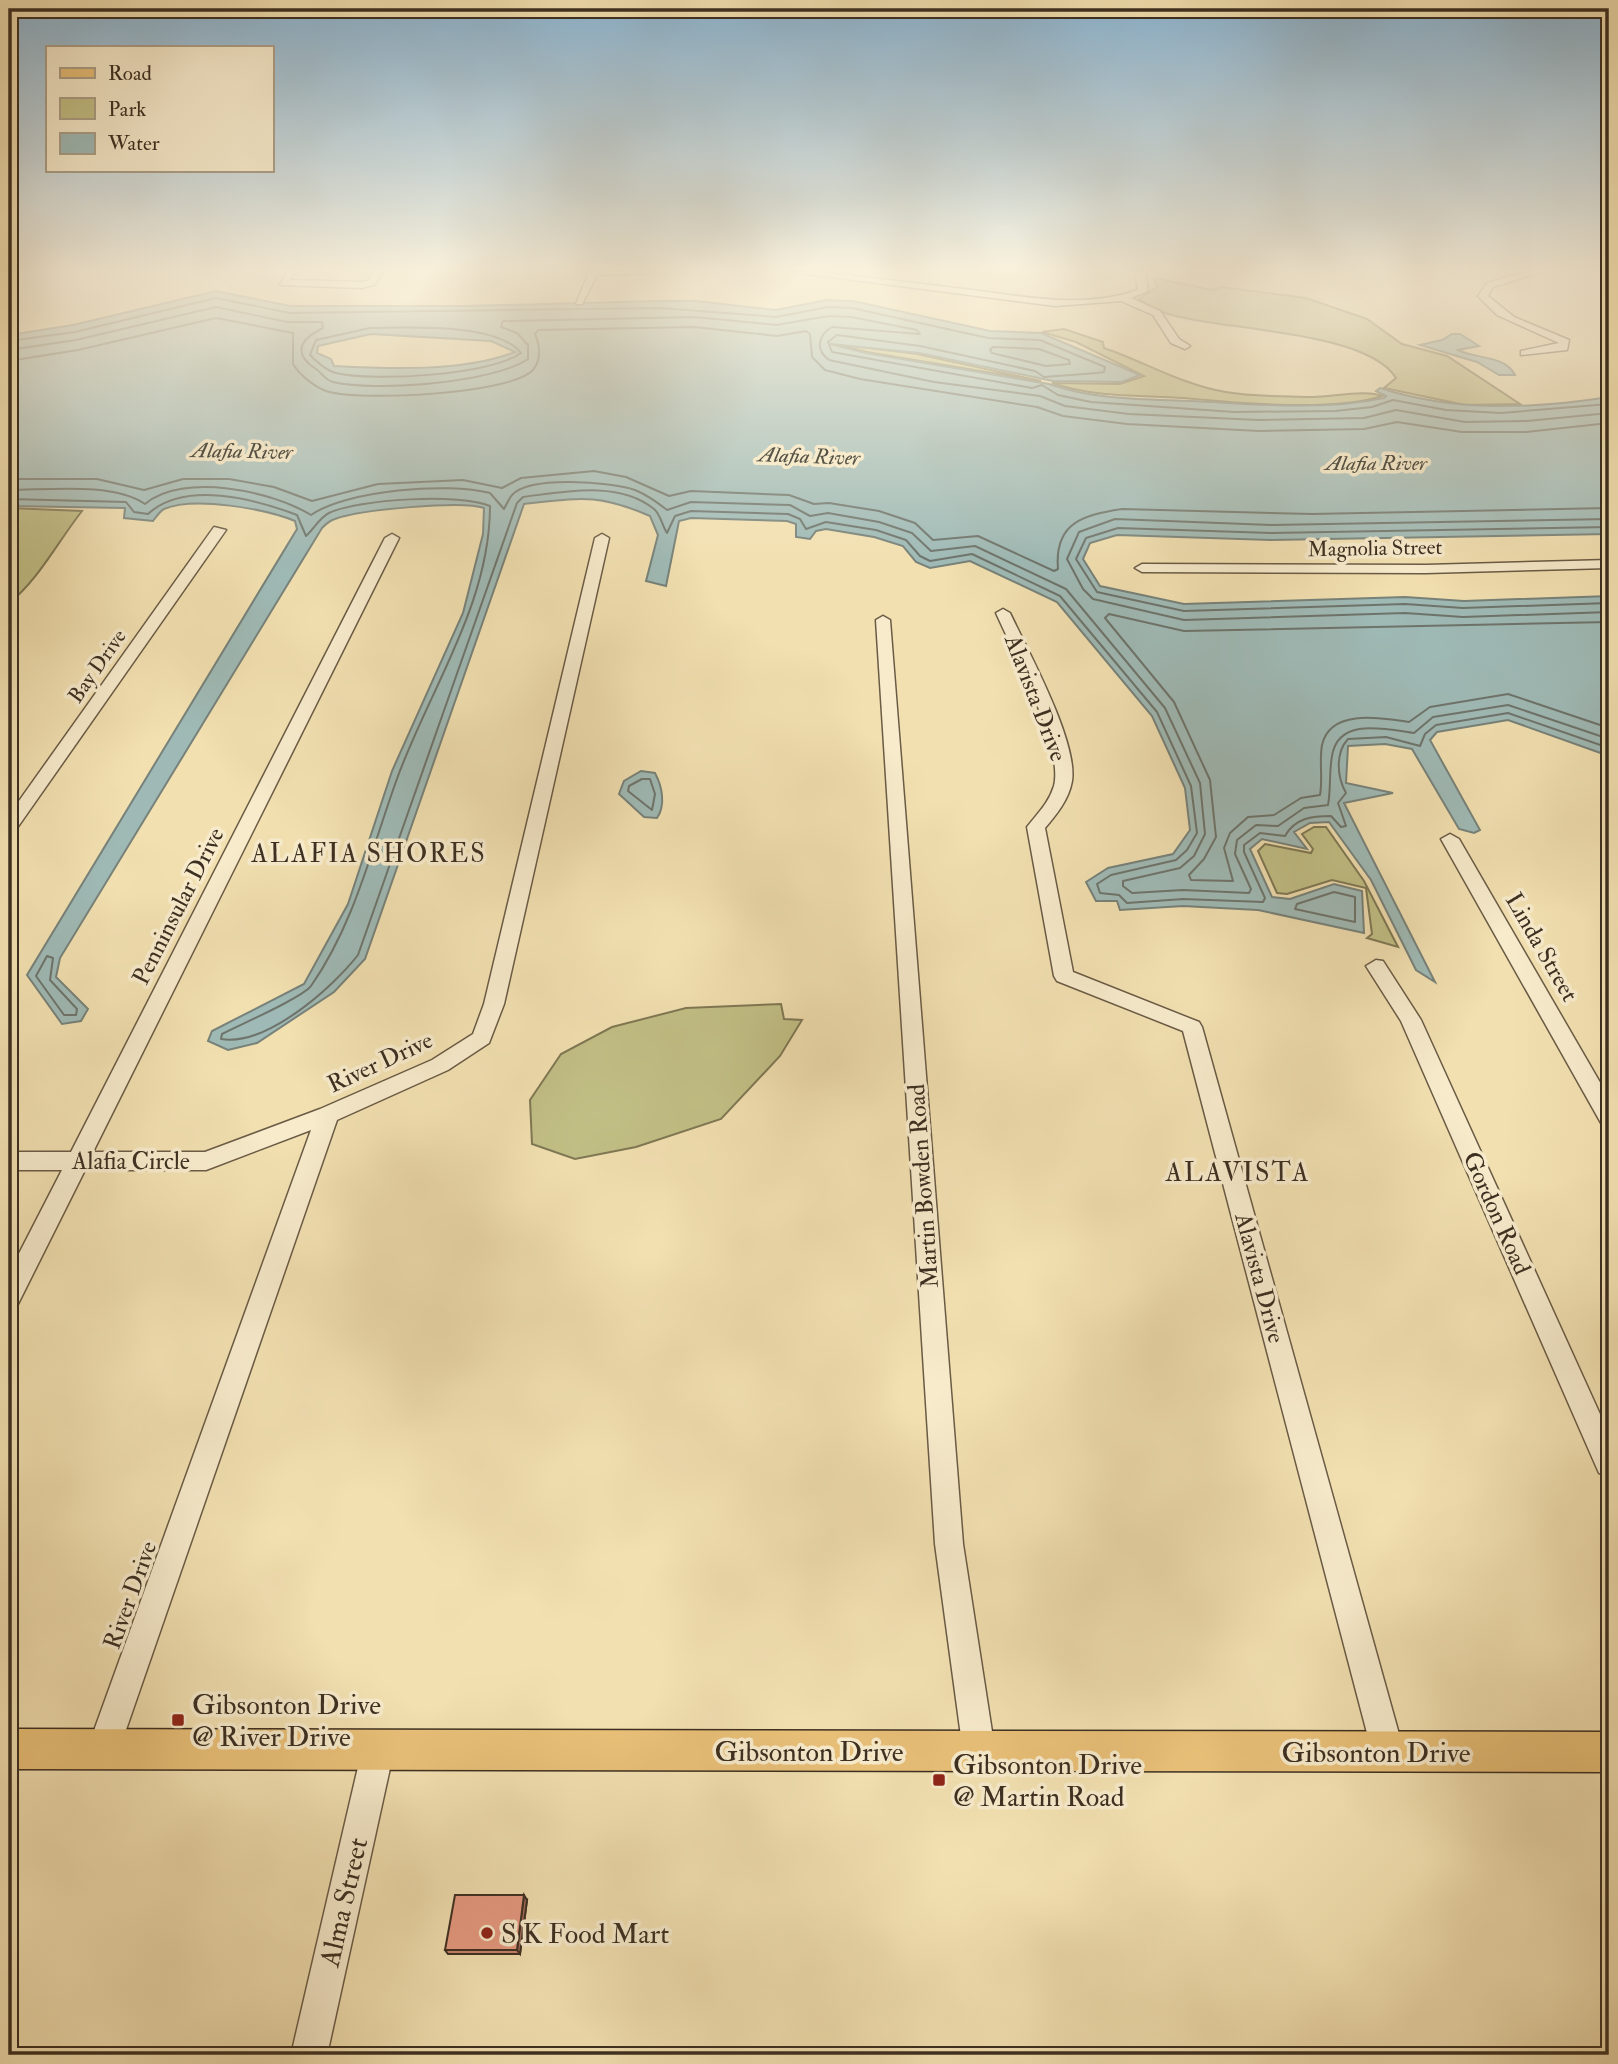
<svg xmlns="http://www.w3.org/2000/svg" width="1618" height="2064" font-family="'IM FELL Double Pica',serif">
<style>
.green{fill:#c2c086;stroke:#7f7854;stroke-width:2}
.water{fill:#9fbab6;stroke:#77827a;stroke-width:2;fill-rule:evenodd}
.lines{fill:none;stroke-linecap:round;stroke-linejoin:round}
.shore{stroke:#6e746c;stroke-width:2}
.minor-casing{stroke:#6a5b45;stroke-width:3}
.major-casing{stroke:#3c2f21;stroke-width:3}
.minor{fill:#f7ebcc;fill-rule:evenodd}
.major{fill:#e9c078;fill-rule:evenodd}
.wall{fill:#c6846e;stroke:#3c2f21;stroke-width:2}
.shaded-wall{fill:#a16b5a;stroke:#3c2f21;stroke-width:2}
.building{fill:#e69980;stroke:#3c2f21;stroke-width:2}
.poi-dot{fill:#8f2418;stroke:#f7ebcc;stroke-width:2.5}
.labels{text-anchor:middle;stroke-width:7;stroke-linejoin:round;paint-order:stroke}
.far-water-label{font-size:21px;font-style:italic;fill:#555246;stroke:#f7ebcc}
.far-street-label{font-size:21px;fill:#3c2f21;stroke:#f7ebcc}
.street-label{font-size:24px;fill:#3c2f21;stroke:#f7ebcc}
.neighbourhood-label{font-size:26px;letter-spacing:2px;fill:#3c2f21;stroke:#f7ebcc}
.near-poi-label{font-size:28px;fill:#3c2f21;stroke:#f7ebcc;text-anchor:start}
.near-street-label{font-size:28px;fill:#3c2f21;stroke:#f7ebcc}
</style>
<rect width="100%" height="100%" fill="#f2e0b1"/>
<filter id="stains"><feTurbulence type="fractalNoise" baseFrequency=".00286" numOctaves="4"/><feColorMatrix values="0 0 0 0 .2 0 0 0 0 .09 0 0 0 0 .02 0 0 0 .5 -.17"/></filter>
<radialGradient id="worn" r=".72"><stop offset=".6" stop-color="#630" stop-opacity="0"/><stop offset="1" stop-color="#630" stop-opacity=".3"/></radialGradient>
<g class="green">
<path d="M1154 278 1212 290 1221 287 1306 298 1367 319 1402 344 1447 356 1520 404 1465 405 1384 388 1396 378C1366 329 1215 331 1162 312 1154 309 1146 304 1139 299L1157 287Z"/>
<path d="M1064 329 1103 342 1104 348C1145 362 1183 385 1226 392 1254 397 1285 396 1313 397 1331 397 1368 389 1382 396 1335 412 1235 403 1184 398 1140 395 1095 398 1052 383L1120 384 1144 376 1076 342 1042 332Z"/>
<polygon points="836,344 917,354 1041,381 867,352"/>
<path d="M9 508 82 511C59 540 37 582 9 603Z"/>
<polygon points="1314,827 1326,827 1364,881 1398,947 1367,938 1372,934 1366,888 1332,880 1287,894 1277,893 1258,851 1265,844 1311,853 1313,849 1302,834"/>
<polygon points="781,1004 784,1019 802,1020 780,1056 721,1119 636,1147 575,1159 532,1144 530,1100 561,1054 612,1027 686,1008"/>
</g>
<g class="water">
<path d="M216 291 290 306H464L660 301H696L776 310 827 300 853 301 990 331 1041 333 1140 375 1122 382 1053 381 919 353 830 344 866 353 1049 384C1094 400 1145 399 1192 401 1255 404 1322 411 1384 398L1386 396 1376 391 1380 388C1454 412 1533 409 1609 397V534L1271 540 1117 535 1090 543 1083 559 1100 586 1184 604 1405 597 1464 601 1609 596V756L1508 720 1437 732 1430 740 1480 830 1474 833 1459 829 1412 749 1385 744 1348 746 1346 783 1393 793 1344 803 1435 982 1416 970 1371 880 1329 822 1310 823 1294 832 1307 849 1262 839 1250 849 1272 897 1290 899 1334 884 1362 891 1364 933 1258 910 1183 906 1120 910 1117 901H1096L1086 882 1108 868 1173 854 1190 830 1185 788 1152 716 1057 602 970 561 930 568 916 562 903 546 874 537 826 529 816 531 810 539 796 537V524L787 521 691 518 679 521 666 586 646 581 658 535 650 516C597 493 580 498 524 504L365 959 334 992 257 1043 228 1050 208 1041 212 1031 304 984 348 904 392 771 463 613 483 534 484 508C462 500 359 510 335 519 330 520 326 524 322 528L60 958 56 977 88 1009 81 1021 62 1024 27 975 297 529 295 521C266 509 194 496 164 509 160 511 156 517 153 521L124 518 125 508 9 506V335L73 325ZM371 334 491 341 515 352C463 372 389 369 334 366L331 359 317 353 318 346Z"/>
<path d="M1452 334H1460L1479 346 1458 350C1475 359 1505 355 1515 375H1499L1477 362 1420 345 1442 340Z"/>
<path d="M641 771 655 773C662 786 666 805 657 818L644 817 619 794 624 781Z"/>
</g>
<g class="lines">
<g class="shore">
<path d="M370 328C407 328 497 322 521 353 491 375 374 382 336 373 327 371 317 362 310 355L316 340Z"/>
<polyline points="9,341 75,332 216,298 290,313 660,308 776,317 828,307 852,308 988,338 1040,340 1105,367 1104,372 1097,373 1044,377 1035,371 920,346 837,335 828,342 832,352 1032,388 1042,385 1058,395 1091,402 1234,412 1335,411 1372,407 1393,400 1446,410 1501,413 1609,404"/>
<polygon points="993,347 1039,349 1069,360 1070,364 1046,366 992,353 990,350"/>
<path d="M9 350 76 340 216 307 287 322H322L323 328C300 339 292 354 316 369 322 373 325 380 333 382 374 392 493 383 528 359V345L517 333 501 327 503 321 695 317 776 325 829 316 851 317 917 330 920 334 832 327C818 335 815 350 829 360L934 382 1040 396 1065 406 1129 414 1259 420 1364 418 1396 410 1465 422 1527 421 1609 413"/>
<path d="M9 361 78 350 216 318 293 333V364C300 375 313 386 326 391 357 402 512 394 533 370 542 359 540 346 535 334L538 330 694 327 777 336 806 331 810 334 812 357 825 370 860 379 1037 407 1063 416 1127 424 1259 431 1364 429 1397 422 1462 432H1526L1609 423"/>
<path d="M9 479H97L144 490 183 479H229L274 487 312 501 378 484 463 480 502 488 521 478 594 471 626 477 669 496 691 491 789 495 814 504 829 503 879 511 915 523 933 540 978 536 1054 571 1058 569C1054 522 1084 515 1122 509L1312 514 1609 508"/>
<path d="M9 490C49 490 112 482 145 504 183 472 272 491 311 515 347 490 448 482 490 493L504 509C506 505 509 499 512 495 530 475 611 482 635 490 647 495 657 502 667 510L691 502 790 505 810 516 828 513 879 522 912 533 931 551 975 546 1066 589 1165 708 1200 783 1205 834 1194 856 1180 868 1123 881V886L1132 893 1183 890 1249 893 1251 889 1235 854 1237 840 1256 825 1278 826 1304 808 1328 805C1331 789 1329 772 1332 756 1338 717 1385 729 1414 733L1433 717 1508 705 1609 739"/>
<path d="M9 499 126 502 134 512 148 514C185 480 255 499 297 515L306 536C314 529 319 518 329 513 358 499 461 493 490 506 490 603 431 687 398 776 372 847 355 923 311 986 302 998 239 1025 222 1034L221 1039C266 1047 332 988 358 955L517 503 523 497C563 492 619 480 654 509 661 515 662 526 667 533L675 516 691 511 788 514 800 519 806 529 826 522 876 530 906 540 920 556 930 561 972 554 1060 596 1157 712 1191 786 1197 833 1187 850 1176 860 1111 875 1097 884 1100 893 1119 895 1127 903 1183 899 1263 902 1265 898 1244 852V845L1260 833 1285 836C1295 818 1312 816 1331 816L1341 827 1346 826 1338 803 1346 793C1337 777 1335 753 1348 739L1386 737 1420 746 1425 734 1436 725 1508 713 1609 748"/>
<polyline points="1609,519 1271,525 1115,519 1079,532 1067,559 1083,589 1093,599 1184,620 1405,613 1463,617 1609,612"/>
<polyline points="1609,527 1271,533 1118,528 1086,538 1076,559 1097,592 1184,611 1405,604 1463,608 1609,603"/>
<path d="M1609 622 1184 631 1109 614 1105 618 1174 702 1210 780 1216 837 1204 859 1189 875 1191 880 1233 881 1224 848 1230 833 1248 817 1274 815 1301 798 1320 795C1323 778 1319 761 1322 745 1330 708 1382 718 1409 722L1430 707 1508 694 1609 728"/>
<polygon points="642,779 650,779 655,794 652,810 628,791 629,786"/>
<polygon points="1334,892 1355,897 1355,922 1295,909 1297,904"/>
<polygon points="47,956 53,958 50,980 77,1009 76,1015 64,1015 36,976"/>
</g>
<defs>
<g id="minor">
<polygon points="287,272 296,272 290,280 361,282 368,281 374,272 383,272 374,285 361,288 280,285"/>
<polygon points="589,272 693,272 597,275 582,304 576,304"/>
<path d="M791 272H822C872 278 922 284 972 290 1027 297 1085 309 1138 290L1135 272H1145L1148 291 1131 298 1160 311 1179 339 1190 346 1185 349 1171 343 1153 315 1121 301 1055 306Z"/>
<polygon points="1525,272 1541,272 1493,287 1488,296 1514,317 1569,340 1567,350 1521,355 1521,351 1559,343 1497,315 1478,296 1487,283"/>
<polygon points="214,527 226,530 15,831 9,832 9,815"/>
<polygon points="392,534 399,538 93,1152 205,1152 320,1109 432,1060 473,1034 484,1004 595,538 602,534 609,538 504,1004 489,1043 448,1070 337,1120 119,1750 114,1761 103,1766 92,1761 87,1750 311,1130 206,1170 85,1170 18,1304 9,1307 9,1273 62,1170 9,1170 9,1152 71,1152 385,538"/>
<polygon points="1609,560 1609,568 1426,573 1142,572 1135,568 1142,564 1426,565"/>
<path d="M1003 609 1010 613C1028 651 1078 742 1072 781 1069 799 1057 814 1045 828L1073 972 1199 1022 1202 1027 1404 1752 1399 1763 1388 1768 1377 1763 1372 1752 1183 1031 1057 981 1054 976 1027 827C1037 814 1049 803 1054 786 1064 748 1013 651 996 613Z"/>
<polygon points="883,616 890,620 963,1544 995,1751 990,1762 979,1767 968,1762 963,1751 935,1544 876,620"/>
<polygon points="1450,834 1459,839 1609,1098 1609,1125 1601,1123 1441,839"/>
<polygon points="1376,960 1383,961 1421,1020 1609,1434 1609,1476 1599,1473 1595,1464 1401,1021 1366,966"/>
<polygon points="378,1734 389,1739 394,1750 327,2055 291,2055 362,1750 367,1739"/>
</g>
<polygon id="major" points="9,1729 1609,1732 1609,1772 9,1769"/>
</defs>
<use href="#minor" class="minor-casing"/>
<use href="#major" class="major-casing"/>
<use href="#minor" class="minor"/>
<use href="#major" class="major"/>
</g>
<polygon class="wall" points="527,1900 520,1954 448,1954 445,1950"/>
<polygon class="shaded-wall" points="524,1895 527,1900 520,1954 517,1950"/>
<polygon class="building" points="455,1895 524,1895 517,1950 445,1950"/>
<linearGradient id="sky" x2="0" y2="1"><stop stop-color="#8bb6d4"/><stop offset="0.48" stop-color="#f9f1dc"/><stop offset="1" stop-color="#f9f1dc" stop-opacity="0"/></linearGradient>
<rect width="1618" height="561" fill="url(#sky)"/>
<g class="poi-dot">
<rect x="171" y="1713" width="14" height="14" rx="3.5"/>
<rect x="932" y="1773" width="14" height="14" rx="3.5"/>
<circle cx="487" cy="1933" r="7"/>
</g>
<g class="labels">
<g class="far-water-label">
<text transform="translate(242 451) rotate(1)" y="7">Alafia River</text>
<text transform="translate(809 456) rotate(2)" y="7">Alafia River</text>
<text x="1376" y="470">Alafia River</text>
</g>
<g class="far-street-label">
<text transform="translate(1375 548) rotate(-1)" y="7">Magnolia Street</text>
<text transform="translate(97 666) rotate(-55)" y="7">Bay Drive</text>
</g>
<g class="street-label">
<text transform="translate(1036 698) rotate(69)" y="8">Alavista Drive</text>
<text transform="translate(178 906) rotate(-63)" y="8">Penninsular Drive</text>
<text transform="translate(1542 947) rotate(60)" y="8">Linda Street</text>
<text transform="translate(380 1062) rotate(-25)" y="8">River Drive</text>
<text x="131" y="1169">Alafia Circle</text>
<text transform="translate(923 1186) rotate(-94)" y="8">Martin Bowden Road</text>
<text transform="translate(1497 1213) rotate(66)" y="8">Gordon Road</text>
<text transform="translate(1260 1278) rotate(75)" y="8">Alavista Drive</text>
<text transform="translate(130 1595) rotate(-70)" y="8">River Drive</text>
</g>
<g class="neighbourhood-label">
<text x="369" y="862">ALAFIA SHORES</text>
<text x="1238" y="1181">ALAVISTA</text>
</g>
<g class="near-poi-label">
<text x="192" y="1714">Gibsonton Drive<tspan x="192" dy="32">@ River Drive</tspan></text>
<text x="953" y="1774">Gibsonton Drive<tspan x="953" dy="32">@ Martin Road</tspan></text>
<text x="501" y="1943">S K Food Mart</text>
</g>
<g class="near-street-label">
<text x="809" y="1761">Gibsonton Drive</text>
<text x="1376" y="1762">Gibsonton Drive</text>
<text transform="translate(343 1902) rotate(-77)" y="10">Alma Street</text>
</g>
</g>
<rect width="1618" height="2064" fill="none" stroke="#f2e0b1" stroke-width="35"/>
<rect x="10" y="10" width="1597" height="2043" fill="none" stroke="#3c2f21" stroke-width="3.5"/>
<rect x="18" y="18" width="1583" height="2029" fill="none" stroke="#3c2f21" stroke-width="2"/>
<rect x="46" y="46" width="228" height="126" fill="#f7ebcc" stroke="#aca088" stroke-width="2"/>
<rect x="60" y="68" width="35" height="10" fill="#e9c078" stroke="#aca088" stroke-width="2"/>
<text x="108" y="80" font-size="21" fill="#3c2f21">Road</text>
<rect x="60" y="98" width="35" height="21" fill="#c2c086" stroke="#aca088" stroke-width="2"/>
<text x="108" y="116" font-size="21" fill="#3c2f21">Park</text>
<rect x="60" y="133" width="35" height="21" fill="#9fbab6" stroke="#aca088" stroke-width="2"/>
<text x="108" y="150" font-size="21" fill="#3c2f21">Water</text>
<rect width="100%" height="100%" filter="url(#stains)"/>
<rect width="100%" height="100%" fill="url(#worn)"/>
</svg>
